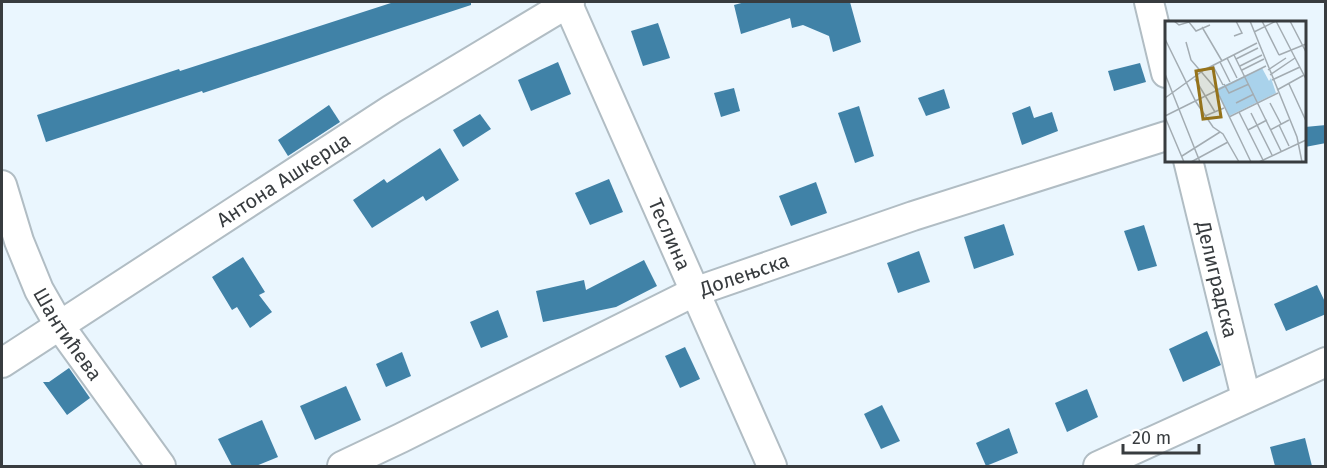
<svg xmlns="http://www.w3.org/2000/svg" width="1327" height="468" font-family="'Fira Sans',sans-serif">
<style>
.building{fill:#4082a7}
.lines{fill:none;stroke-linecap:round;stroke-linejoin:round}
.minor-casing{stroke:#b1bdc4;stroke-width:32}
.minor{stroke:#fff;stroke-width:28}
.labels{text-anchor:middle;stroke-width:6;stroke-linejoin:round;paint-order:stroke}
.street-label{font-size:20px;fill:#383c3f;stroke:#fff}
.inset-road{fill:none;stroke:#a3acb2;stroke-width:1.5}
.view{fill:#95731b;fill-opacity:0.15;stroke:#95731b;stroke-width:3}
.inset-edge{fill:none;stroke:#383c3f;stroke-width:3}
</style>
<rect width="100%" height="100%" fill="#eaf6fe"/>
<g class="building">
<polygon points="394,2 471,2 471,5 203,93 202,91 46,142 37,115 179,69 180,71"/>
<polygon points="745,2 850,2 861,42 833,52 829,36 803,25 792,28 790,18 741,34 734,5"/>
<polygon points="658,23 670,58 643,66 631,31"/>
<polygon points="558,62 571,94 531,111 518,80"/>
<polygon points="1140,63 1146,82 1114,91 1108,71"/>
<polygon points="734,88 740,111 721,117 714,93"/>
<polygon points="944,89 950,108 926,116 918,98"/>
<polygon points="329,105 340,122 288,156 278,140"/>
<polygon points="859,106 874,156 855,163 838,113"/>
<polygon points="1030,106 1034,118 1052,112 1058,131 1022,145 1012,113"/>
<polygon points="480,114 491,129 463,147 453,130"/>
<polygon points="1326,125 1326,143 1305,147 1305,127"/>
<polygon points="440,148 459,180 426,201 423,196 372,228 353,200 384,179 387,183"/>
<polygon points="609,179 623,212 590,225 575,193"/>
<polygon points="816,182 827,213 791,226 779,196"/>
<polygon points="1004,224 1014,255 974,269 964,237"/>
<polygon points="1144,225 1157,266 1138,271 1124,231"/>
<polygon points="919,251 930,282 898,293 887,263"/>
<polygon points="243,257 265,292 259,295 272,312 250,328 237,307 232,310 212,277"/>
<polygon points="644,260 657,286 616,307 543,322 536,291 584,280 586,290"/>
<polygon points="1317,285 1326,304 1326,314 1286,331 1274,304"/>
<polygon points="498,310 508,337 481,348 470,322"/>
<polygon points="1207,331 1221,365 1183,382 1169,349"/>
<polygon points="685,347 700,379 680,388 665,356"/>
<polygon points="402,352 411,376 386,387 376,364"/>
<polygon points="69,368 90,398 67,415 43,382 49,382"/>
<polygon points="346,386 361,420 315,440 300,406"/>
<polygon points="1087,389 1098,417 1067,432 1055,403"/>
<polygon points="882,405 900,441 881,449 864,414"/>
<polygon points="262,420 278,457 256,466 232,466 218,439"/>
<polygon points="1009,428 1018,453 986,466 976,443"/>
<polygon points="1305,438 1312,466 1275,466 1270,447"/>
</g>
<g class="lines">
<defs>
<g id="minor">
<path id="s1" d="M567 2 772 466"/>
<polyline points="1149,2 1166,73"/>
<path id="s2" d="M1188 160 1246 398"/>
<path id="s3" d="M2 185 19 241 39 290 59 325 161 466"/>
<path id="s4" d="M2 363 392 109 570 2"/>
<path id="s5" d="M342 466 401 438 694 292 913 216 1166 136"/>
<polyline points="1098,466 1326,362"/>
</g>
</defs>
<use href="#minor" class="minor-casing"/>
<use href="#minor" class="minor"/>
</g>
<g class="labels">
<g class="street-label">
<text dy="7" stroke="none"><textPath href="#s4" startOffset="336">Антона Ашкерца</textPath></text>
<text dy="7" stroke="none"><textPath href="#s1" startOffset="254">Теслина</textPath></text>
<text dy="7" stroke="none"><textPath href="#s5" startOffset="446">Долењска</textPath></text>
<text dy="7" stroke="none"><textPath href="#s2" startOffset="123">Делиградска</textPath></text>
<text dy="7" stroke="none"><textPath href="#s3" startOffset="164">Шантићева</textPath></text>
</g>
</g>
<g transform="translate(1165 21)">
<rect width="141" height="141" fill="#eaf6fe"/>
<path d="M97 47 104 60 106 57 111 72 64 95 51 68Z" fill="#a9d2eb"/>
<path class="inset-road" d="M9 0 14 4 24 1 31 10 45 4M85 0 132 116 137 141M97 0 114 34M111 0 141 58M125 0 141 31M37 6 57 40M89 11 111 0M69 15 77 12 71 0M0 18 31 81 48 106 58 113 74 141M21 21 26 39 51 68 86 141M69 34 116 130M114 34 141 23M62 37 72 57M71 38 93 27M55 41 65 61M48 45 58 64M75 45 97 34M77 49 99 38M103 49 121 37M0 53 35 141M105 54 130 37M30 58 50 91M107 59 135 46M59 63 64 72 84 63M124 63 141 100M112 69 139 54M0 77 39 49 92 22M71 82 89 73M105 82 116 103M74 91 99 141M86 92 107 134M0 95 101 45M40 95 59 87M0 96 19 141M64 96 113 72M114 104 124 125M83 109 102 99M105 109 124 99M17 135 55 111M26 141 63 121M94 141 141 119"/>
<path class="view" d="M48 47 56 96 38 98 31 50Z"/>
<rect width="141" height="141" class="inset-edge"/>
</g>
<rect width="1327" height="468" fill="none" stroke="#383c3f" stroke-width="6"/>
<path d="M1123 444v9h76v-9" fill="none" stroke="#383c3f" stroke-width="3"/>
<text x="1132" y="444" font-size="18" fill="#383c3f" stroke="#ffffff" stroke-width="4.5" paint-order="stroke">20 m</text>
</svg>
